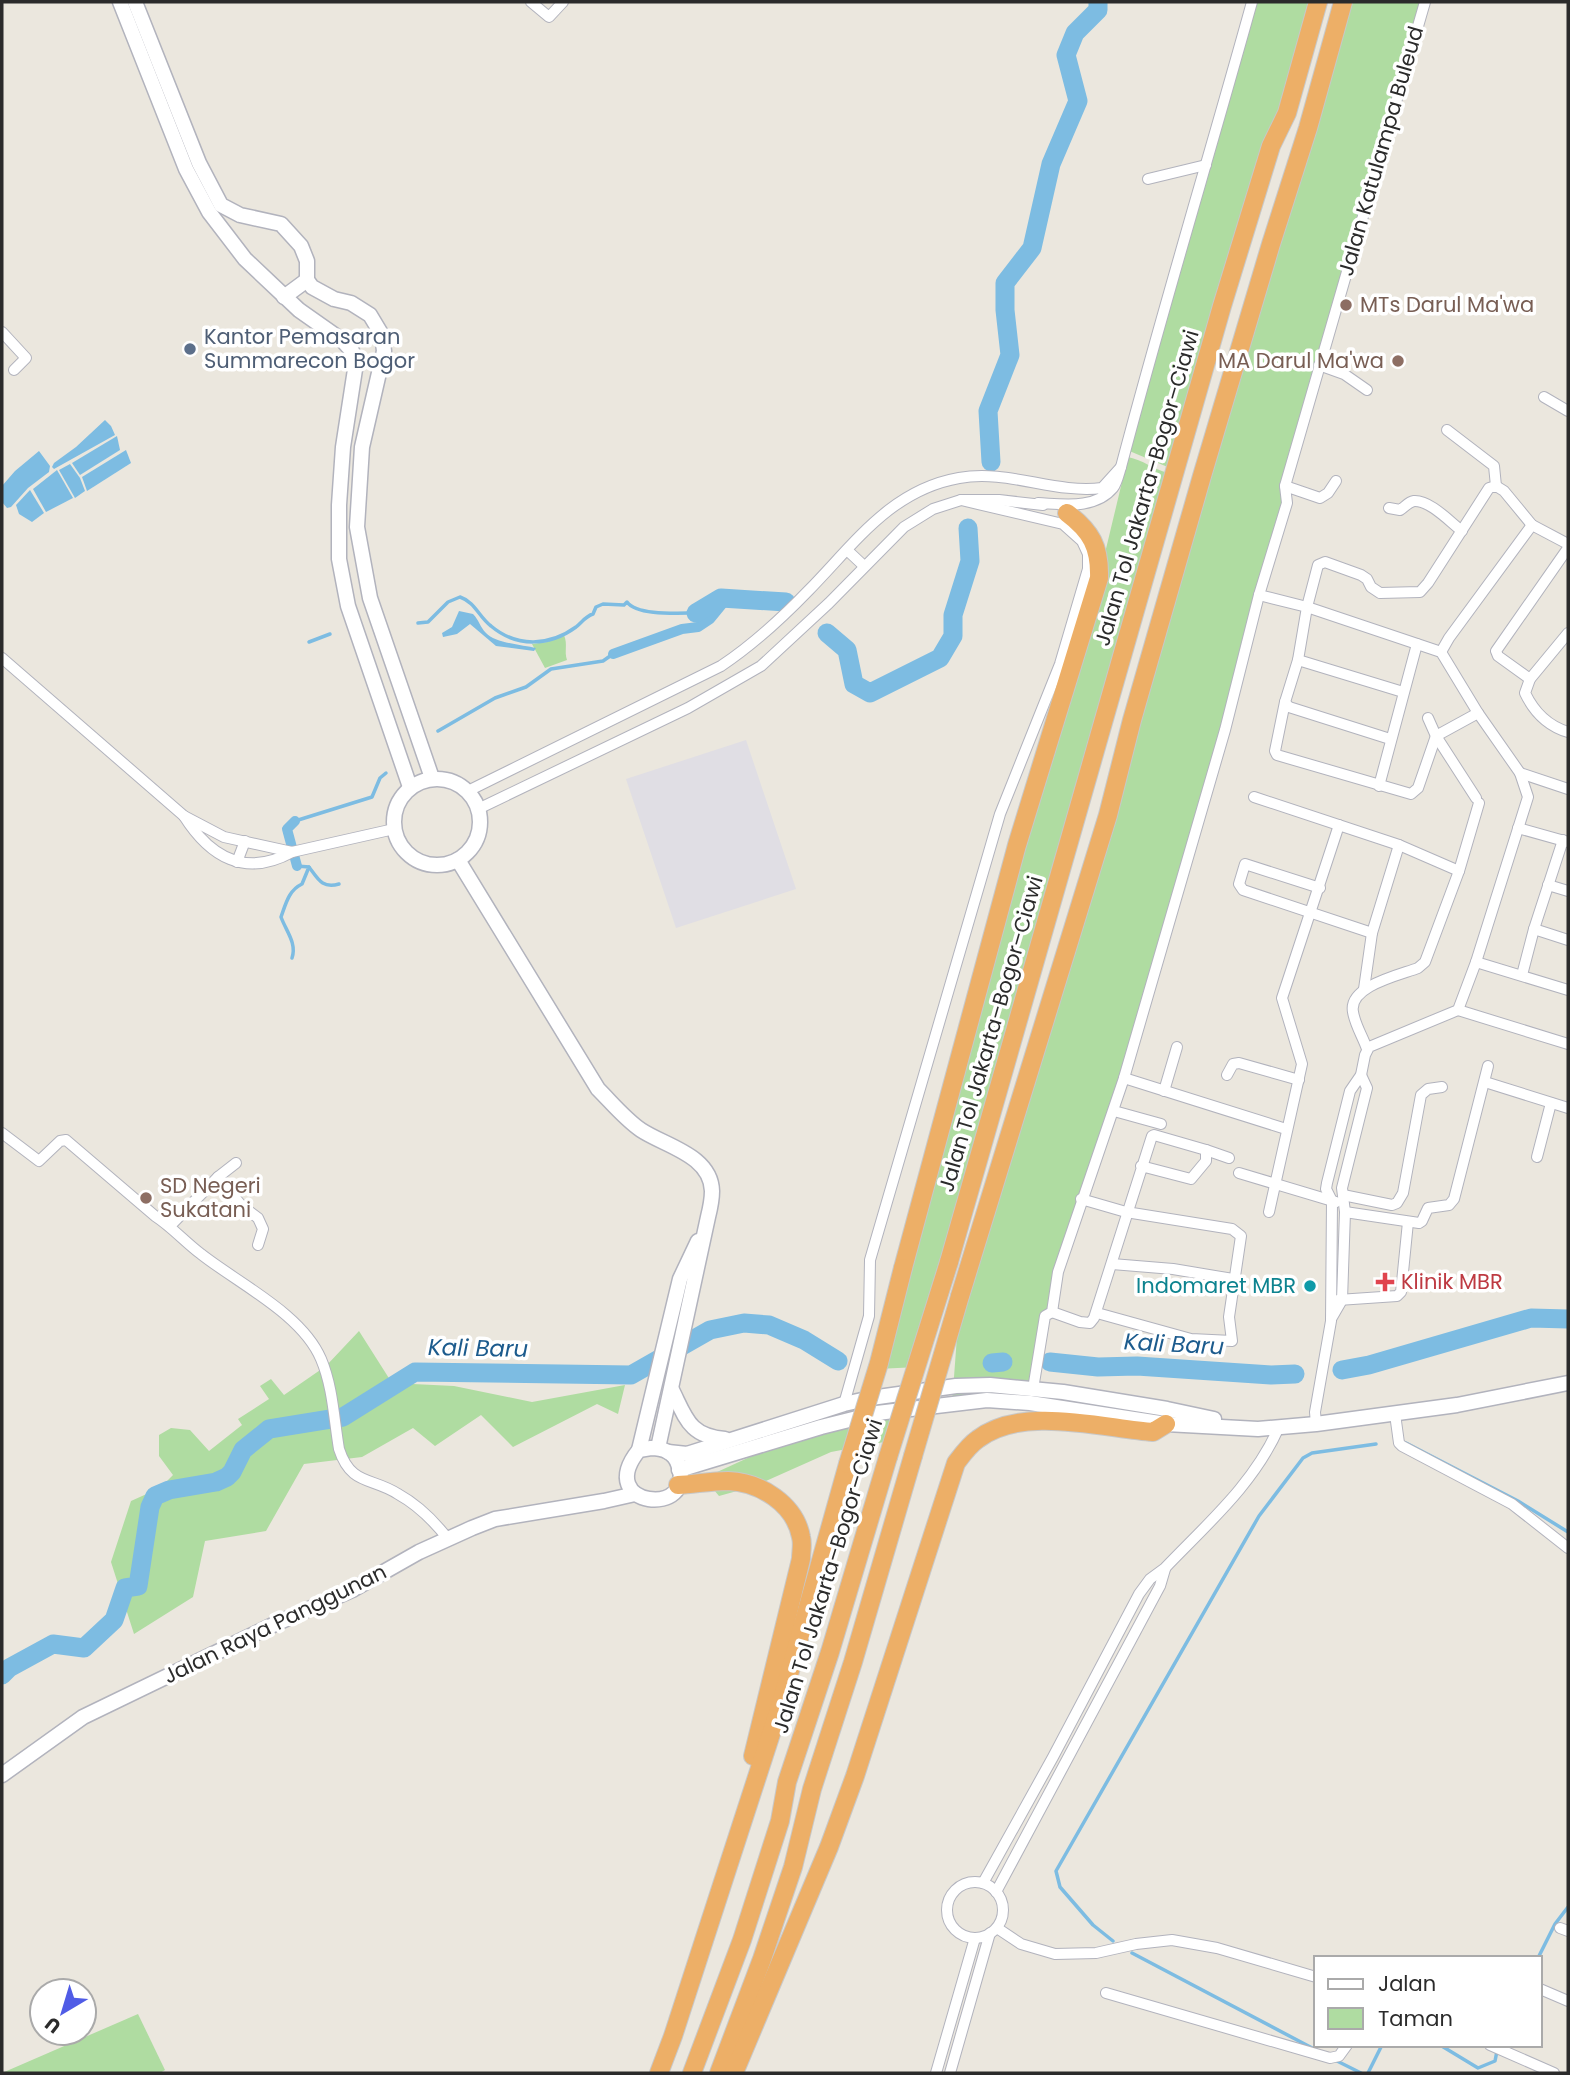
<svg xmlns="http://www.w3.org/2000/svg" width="1570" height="2075" font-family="Poppins,sans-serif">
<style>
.industrial{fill:#e0dee4}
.green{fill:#afdca1}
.water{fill:#7dbce2}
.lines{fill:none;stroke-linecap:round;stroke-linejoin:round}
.stream{stroke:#7dbce2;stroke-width:3.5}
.canal{stroke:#7dbce2;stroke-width:10}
.river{stroke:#7dbce2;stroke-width:19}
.street-casing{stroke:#b2b3bd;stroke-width:12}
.secondary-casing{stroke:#b2b3bd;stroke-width:17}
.highway-casing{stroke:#c8c8c8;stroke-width:20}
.street{stroke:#fff;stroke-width:10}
.secondary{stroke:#fff;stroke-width:14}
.highway{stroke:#edaf67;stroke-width:18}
.highway-bridge-casing{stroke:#c8c8c8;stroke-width:20;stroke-linecap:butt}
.highway-bridge{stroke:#edaf67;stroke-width:18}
.education-dot{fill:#8d6e63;stroke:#fff;stroke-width:2.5}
.service-dot{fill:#5c6f8a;stroke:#fff;stroke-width:2.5}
.health-dot{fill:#e0444e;stroke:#fff;stroke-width:2.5}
.culture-dot{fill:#0f9aa8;stroke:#fff;stroke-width:2.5}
.labels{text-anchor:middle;stroke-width:7;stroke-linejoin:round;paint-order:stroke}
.street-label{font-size:21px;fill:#2b2b2b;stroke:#fff}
.education-label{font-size:21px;fill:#785e54;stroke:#fff;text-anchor:start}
.service-label{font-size:21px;fill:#4e5e75;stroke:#fff;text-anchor:start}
.health-label{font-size:21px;fill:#be3a42;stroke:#fff;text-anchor:start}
.culture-label{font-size:21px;fill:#0d838f;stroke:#fff;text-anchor:end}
.water-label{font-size:23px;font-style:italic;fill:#1c5b8d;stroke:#fff}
</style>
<rect width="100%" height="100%" fill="#ebe7de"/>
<polygon class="industrial" points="746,740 796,889 676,928 626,779"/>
<g class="green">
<polygon points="1252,2 1318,2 1170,468 1127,450"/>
<polygon points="1343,2 1429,2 1285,486 1287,503 1114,1111 1081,1199 1055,1300 1045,1316 1030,1403 952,1404 960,1296"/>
<path d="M1128 457C1143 460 1153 469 1168 473L918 1367 877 1369 1099 578Z"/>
<path d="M564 635C568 645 564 651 567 660L545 668 532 644 547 642Z"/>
<polygon points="359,1331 392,1383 454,1386 532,1402 625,1385 618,1414 597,1404 513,1447 481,1415 435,1446 413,1428 362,1457 304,1464 266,1531 205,1541 193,1597 134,1634 111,1562 131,1501 160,1488 173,1475 159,1456 159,1435 171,1428 190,1430 209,1451 242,1425 238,1419 269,1399 260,1386 271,1379 284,1395 326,1366"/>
<polygon points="892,1413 884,1442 831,1452 755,1486 719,1496 704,1478 833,1419"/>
<polygon points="138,2014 165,2070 160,2073 2,2073"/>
</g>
<g class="water">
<polygon points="105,420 111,426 115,435 54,469 52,467 54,463 76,447"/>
<polygon points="117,436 120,450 80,475 72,463"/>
<polygon points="126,450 131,463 87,491 82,477"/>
<polygon points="39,451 50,466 49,472 28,488 11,507 7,508 2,502 2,486 15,471"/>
<polygon points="70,464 80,478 85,491 75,498 59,470"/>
<polygon points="57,470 73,498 46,512 33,489"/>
<polygon points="30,490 44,513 32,522 19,514 16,505"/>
<path d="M459 611 473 614C479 620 480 627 486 633 495 643 523 645 536 648L534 651 496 646 470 624 457 634 443 637 442 633 452 627Z"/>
</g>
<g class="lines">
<g class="stream">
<path d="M418 623 428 622 448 602 460 597C475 602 479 617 491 626 517 648 550 646 576 627 582 622 586 616 593 614L596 607 603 604 624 605 627 602C637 616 679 613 696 613"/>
<polyline points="309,642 330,634"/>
<polyline points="438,731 495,698 526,687 551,669 603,661 613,654"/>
<polyline points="295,821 372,797 380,778 386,773"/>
<path d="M309 867C318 879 322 889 339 884"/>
<path d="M292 958C297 943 286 931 281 917 286 903 289 890 302 884L309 867 297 866"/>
<polyline points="1406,1443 1518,1501 1568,1532"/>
<polyline points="1113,1941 1093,1925 1060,1887 1056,1871 1259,1516 1303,1458 1312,1453 1376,1444"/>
<polyline points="1132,1953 1316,2050"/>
<polyline points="1538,1958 1555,1924 1568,1907"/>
<polyline points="1440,2045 1478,2068 1495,2061 1497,2051"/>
<polyline points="1335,2060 1361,2073"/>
<polyline points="1368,2073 1382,2045"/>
</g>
<g class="canal">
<polyline points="613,654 682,629 698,627 710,619 728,597"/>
<polyline points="295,821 287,829 297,866"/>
</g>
<g class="river">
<polyline points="991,462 988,411 1010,355 1005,310 1005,283 1032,248 1051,164 1078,101 1066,55 1075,33 1098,10 1098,2"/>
<polyline points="696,613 721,598 786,602"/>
<polyline points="827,633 847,650 854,684 870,693 940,658 953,636 953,615 970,561 968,528"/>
<polyline points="1050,1362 1098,1367 1137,1366 1271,1375 1295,1374"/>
<polyline points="992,1363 1003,1362"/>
<polyline points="1342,1370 1369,1365 1531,1318 1568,1319"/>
<polyline points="2,1675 9,1668 53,1644 84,1648 114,1620 125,1588 138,1586 150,1507 155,1496 169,1490 216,1482 227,1477 232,1472 243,1450 269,1429 343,1417 415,1372 631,1375 710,1330 744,1323 769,1325 804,1340 838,1361"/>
</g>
<defs>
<g id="street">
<polyline points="531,2 549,17 563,2"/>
<polyline points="1148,179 1206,165"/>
<polyline points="2,332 26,358 14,370"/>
<polyline points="1319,365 1344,374 1367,390"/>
<polyline points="1544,397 1568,411"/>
<polyline points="1447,430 1494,466 1496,486"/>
<path d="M1121 467C1162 311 1209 157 1252 2"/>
<polyline points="1285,486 1320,498 1328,493 1336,481"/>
<path d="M1389 508 1400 510C1405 507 1408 502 1414 501 1430 500 1450 522 1462 531"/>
<polyline points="847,550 864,566"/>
<polyline points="1259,595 1307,607 1441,652 1478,713 1520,773 1528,797 1476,962 1458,1010 1369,1047 1365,1055 1361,1075 1350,1091 1327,1183 1326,1189 1332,1201 1331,1321 1315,1412 1316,1424"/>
<path d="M1568 633 1530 679 1525 693C1534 712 1548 726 1568 732"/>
<polyline points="1441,652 1449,638 1532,525 1568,544"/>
<polyline points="2,658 184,816 224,837 292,852"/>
<polyline points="1298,660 1403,692"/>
<polyline points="1530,679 1498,656 1496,651 1568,548"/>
<polyline points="1285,702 1275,751 1277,755 1411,794 1418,788 1436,736 1478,713"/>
<polyline points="1428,718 1436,736 1476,798"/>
<polyline points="1390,739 1289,707 1285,702 1298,660 1307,607 1318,565 1325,562 1361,575 1367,579 1371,587 1380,593 1420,592 1428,583 1489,488 1496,486 1504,491 1532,525"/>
<polyline points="1520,773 1568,789"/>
<polyline points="1379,786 1417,644"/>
<path d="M468 791 721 666C754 644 782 618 809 590 855 543 891 490 959 478 1008 469 1054 494 1102 488L1121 467C1119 473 1117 483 1113 488 1095 510 1062 504 1038 503"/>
<polyline points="1254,797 1399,845 1459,871"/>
<polyline points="478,809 688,708 761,666 829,603 904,527 933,509 961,500 999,500 1043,505"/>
<path d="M184 816C210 857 245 878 292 852L394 829"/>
<polyline points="1518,828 1568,842"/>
<polyline points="237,862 245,841"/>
<polyline points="1548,885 1568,891"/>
<polyline points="1320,888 1245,864 1239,884 1243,890 1372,933"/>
<polyline points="1534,929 1568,940"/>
<polyline points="1476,962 1568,990"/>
<polyline points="1522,975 1534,929 1563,840"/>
<polyline points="1364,989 1372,933 1399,845"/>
<polyline points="1458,1010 1568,1044"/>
<path d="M1367 1049C1363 1037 1355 1025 1353 1012 1348 986 1400 975 1418 968L1425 962 1459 871 1479 803"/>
<polyline points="1227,1075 1233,1064 1239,1063 1299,1080"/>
<polyline points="1124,1078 1286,1129"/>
<polyline points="1485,1082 1568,1108"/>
<polyline points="1164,1091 1177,1047"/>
<polyline points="1114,1111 1161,1124"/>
<path d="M2 1133 39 1161 60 1141 66 1140 155 1216C172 1227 185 1242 201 1254 239 1284 302 1314 321 1359 333 1387 334 1420 339 1449 351 1486 372 1477 398 1494 418 1505 434 1521 448 1539"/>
<polyline points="1206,1150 1229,1158"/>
<polyline points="1537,1157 1551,1103"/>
<polyline points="1239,1173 1336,1202"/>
<polyline points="218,1177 241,1205 258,1218 263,1229 258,1245"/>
<polyline points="1343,1195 1392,1205 1397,1203 1403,1193 1421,1095 1428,1089 1442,1087"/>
<polyline points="1081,1199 1126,1212 1232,1229 1241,1236 1229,1317 1232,1341 1191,1339 1097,1313"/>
<polyline points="1269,1212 1302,1064 1282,998 1339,825"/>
<polyline points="1345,1212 1419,1223 1422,1221 1428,1208 1449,1205 1454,1199 1488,1066"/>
<polyline points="170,1226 218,1177 236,1163"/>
<polyline points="1112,1264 1173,1269 1233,1279"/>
<polyline points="1338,1300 1397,1296 1401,1292 1408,1222"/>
<polyline points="1052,1312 1080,1322 1090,1323 1094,1318 1152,1136 1154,1135 1206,1150 1206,1161 1191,1179 1141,1166"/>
<polyline points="1331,1319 1342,1300 1345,1212 1342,1188 1367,1088 1361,1075"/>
<polyline points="1033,1389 1045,1316 1052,1312 1058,1272 1124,1078 1225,730 1259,595 1287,503 1285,486 1425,2"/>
<polyline points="844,1404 869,1316 870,1260 1000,814 1060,664 1088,569 1088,554 1082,541 1063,524 961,500"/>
<polyline points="1395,1414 1399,1443 1402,1446 1512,1504 1568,1548"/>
<circle cx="975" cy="1910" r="28"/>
<path d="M983 1883 1053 1757 1139 1594 1150 1579 1165 1568C1207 1524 1254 1484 1279 1427"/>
<polyline points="996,1892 1160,1586 1165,1569"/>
<polyline points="997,1928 1021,1944 1055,1954 1096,1953 1136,1944 1172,1940 1217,1948 1316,1977"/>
<polyline points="1560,1928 1568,1931"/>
<polyline points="1540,1989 1568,2001"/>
<polyline points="1106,1993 1330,2058 1339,2056 1347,2045"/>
<polyline points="1490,2045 1554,2073"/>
<polyline points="936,2073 975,1938"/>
<polyline points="950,2073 990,1933"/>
</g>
<g id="secondary">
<polyline points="120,2 186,169 209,212 245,259 299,310 343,341 352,351 356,363 343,447 339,505 339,559 348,606 410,787"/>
<polyline points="135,2 199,163 221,205 240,215 281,224 301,246 307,261 307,280 312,287 334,299 351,303 370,315 382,335 384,351 362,447 357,527 370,598 432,778"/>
<polyline points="284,297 307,280"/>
<circle cx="437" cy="822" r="43"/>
<path d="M458 860 598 1089C612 1103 625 1119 641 1130 665 1146 711 1155 712 1191 712 1199 710 1209 708 1217L658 1448"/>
<path d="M672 1390C686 1418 689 1436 725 1439"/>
<path d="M651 1448C662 1448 674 1452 678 1464 699 1518 592 1508 639 1450Z"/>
<polyline points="639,1450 680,1279 698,1241"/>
<polyline points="668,1452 687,1454 844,1404 871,1398 956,1386 990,1385 1063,1392 1167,1409 1214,1419"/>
<polyline points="679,1470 821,1427 877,1413 987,1400 1030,1403 1166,1424 1258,1429 1316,1424 1457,1405 1568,1383"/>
<polyline points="2,1775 83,1717 275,1624 352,1590 419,1552 472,1528 495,1519 604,1501 635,1494"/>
</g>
<g id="highway">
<polyline points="949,1262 1222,306 1271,146 1287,113 1318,2"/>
<path d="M903 1268 1017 845 1099 578C1100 547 1091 531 1067 513"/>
<polyline points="960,1296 1108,815 1132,720 1202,476 1271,244 1308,128 1343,2"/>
<path d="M678 1485C695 1484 712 1481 728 1481 760 1482 795 1504 801 1537 803 1544 801 1552 801 1559L753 1756"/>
<polyline points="659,2073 673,2036 781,1703 848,1464"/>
<polyline points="692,2073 742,1940 780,1821 787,1782 830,1652 888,1457"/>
<polyline points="719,2073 762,1959 793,1867 812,1789 853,1662 913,1456"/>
<path d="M734 2073 829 1847 855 1776 956 1463C962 1455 969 1445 978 1439 1022 1405 1102 1428 1153 1432L1166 1424"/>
</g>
</defs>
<use href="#street" class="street-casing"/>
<use href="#secondary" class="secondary-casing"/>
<use href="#highway" class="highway-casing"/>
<use href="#street" class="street"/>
<use href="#secondary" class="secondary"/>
<use href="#highway" class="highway"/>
<defs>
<g id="highway-bridge">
<polyline points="913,1456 960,1296"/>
<polyline points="888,1457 949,1262"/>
<polyline points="848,1464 879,1363 903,1268"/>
</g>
</defs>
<use href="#highway-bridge" class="highway-bridge-casing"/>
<use href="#highway-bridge" class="highway-bridge"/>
</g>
<g class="education-dot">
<circle cx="1346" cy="305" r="7"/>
<circle cx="1398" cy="361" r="7"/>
<circle cx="146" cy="1198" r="7"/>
</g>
<circle class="service-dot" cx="190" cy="349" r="7"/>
<path class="health-dot" d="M1381.5 1271.5h7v7h7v7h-7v7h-7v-7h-7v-7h7z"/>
<circle class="culture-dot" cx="1310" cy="1286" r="7"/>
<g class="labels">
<g class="street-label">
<text transform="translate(1381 151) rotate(-74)" y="7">Jalan Katulampa Buleud</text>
<text transform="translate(1147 488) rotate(-74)" y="7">Jalan Tol Jakarta–Bogor–Ciawi</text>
<text transform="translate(991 1034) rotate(-74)" y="7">Jalan Tol Jakarta–Bogor–Ciawi</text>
<text transform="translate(828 1576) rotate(-73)" y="7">Jalan Tol Jakarta–Bogor–Ciawi</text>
<text transform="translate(275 1624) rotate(-26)" y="7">Jalan Raya Panggunan</text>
</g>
<g class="education-label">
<text x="1360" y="312">MTs Darul Ma'wa</text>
<text x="1384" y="368" text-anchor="end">MA Darul Ma'wa</text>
<text x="160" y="1193">SD Negeri<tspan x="160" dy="24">Sukatani</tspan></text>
</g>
<g class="service-label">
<text x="204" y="344">Kantor Pemasaran<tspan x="204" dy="24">Summarecon Bogor</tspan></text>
</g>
<g class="health-label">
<text x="1401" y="1289">Klinik MBR</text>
</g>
<g class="culture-label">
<text x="1296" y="1293">Indomaret MBR</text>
</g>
<g class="water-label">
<text transform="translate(1174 1344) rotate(3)" y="8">Kali Baru</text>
<text transform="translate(478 1348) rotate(1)" y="8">Kali Baru</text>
</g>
</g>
<rect width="1570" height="2075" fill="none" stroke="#2b2b2b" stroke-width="7"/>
<rect x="1314" y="1956" width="228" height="91" fill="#ffffff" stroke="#aaaaaa" stroke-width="2"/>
<rect x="1328" y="1979" width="35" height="10" fill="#ffffff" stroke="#aaaaaa" stroke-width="2"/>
<text x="1378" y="1991" font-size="21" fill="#2b2b2b">Jalan</text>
<rect x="1328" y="2008" width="35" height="21" fill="#afdca1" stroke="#aaaaaa" stroke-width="2"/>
<text x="1378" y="2026" font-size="21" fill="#2b2b2b">Taman</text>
<g transform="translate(63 2012) rotate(218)"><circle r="33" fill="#ffffff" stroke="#aaaaaa" stroke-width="2"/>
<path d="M0-5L12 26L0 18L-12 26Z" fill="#505ce6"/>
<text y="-10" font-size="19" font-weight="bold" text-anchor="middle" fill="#2b2b2b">U</text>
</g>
</svg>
